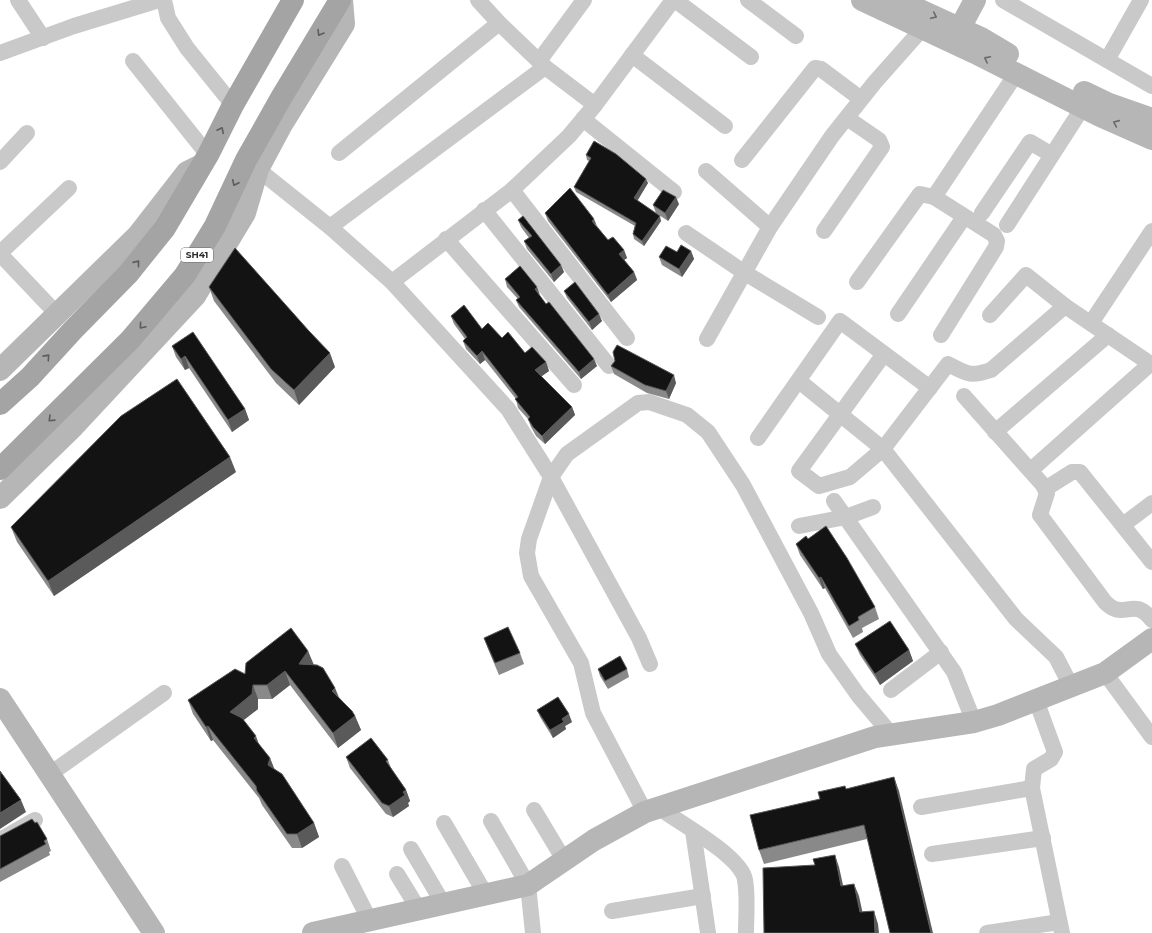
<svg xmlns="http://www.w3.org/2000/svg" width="1152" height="933" font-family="Montserrat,sans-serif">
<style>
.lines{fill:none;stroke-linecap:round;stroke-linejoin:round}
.street{stroke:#c9c9c9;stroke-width:16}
.secondary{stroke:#b6b6b6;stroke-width:22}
.primary{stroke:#a4a4a4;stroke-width:22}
.wall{fill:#898989}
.shaded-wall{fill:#5a5a5a}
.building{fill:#131313;stroke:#5a5a5a}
.oneway{stroke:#6a6a6a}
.oneway2{stroke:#5c5c5c}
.labels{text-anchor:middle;stroke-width:4;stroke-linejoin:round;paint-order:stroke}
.shield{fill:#fff;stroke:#6b6b6b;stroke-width:1}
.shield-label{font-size:9px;font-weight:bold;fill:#2c2c2c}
</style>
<rect width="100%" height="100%" fill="#fff"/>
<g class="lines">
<g class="street">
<polyline points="18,0 43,38"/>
<polyline points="164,0 168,18 187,48 233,105"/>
<polyline points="478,0 499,23 545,67"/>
<polyline points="675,0 751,57"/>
<polyline points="748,0 796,36"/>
<polyline points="1003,0 1152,86"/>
<polyline points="0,53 74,26 159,0"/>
<polyline points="632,55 725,126"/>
<polyline points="1107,60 1141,0"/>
<polyline points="133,61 208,155"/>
<polyline points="539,61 584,0"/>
<polyline points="583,119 674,192"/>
<polyline points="339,153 499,23"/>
<polyline points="742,160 815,68 821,69 861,99"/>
<polyline points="0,162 27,133"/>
<polyline points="250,163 330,227 392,282 508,409 551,477 639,638 650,664"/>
<polyline points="706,171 770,227"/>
<polyline points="512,190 627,338"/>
<polyline points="934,197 994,235 997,241 996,247 941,335"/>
<polyline points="484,210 609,366"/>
<polyline points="982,213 1030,142 1052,155"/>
<polyline points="1007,225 1083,107"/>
<polyline points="330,227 545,67 595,105"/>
<polyline points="824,231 882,147 879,140 847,118"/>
<polyline points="686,233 745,273 818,317"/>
<polyline points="446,239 574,385"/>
<polyline points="0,253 69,188"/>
<polyline points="0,254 56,313"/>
<polyline points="392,282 512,190 569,136 595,105 673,0"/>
<polyline points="857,282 920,194 934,197 1016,74"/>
<polyline points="898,314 964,217"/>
<polyline points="990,315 1026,275 1065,306"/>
<polyline points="1091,323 1152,231"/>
<polyline points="707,339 770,227 832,136 875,82 923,28"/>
<path d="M884 354 799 471 819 486 850 477 883 449 948 364C967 374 970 377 991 370L1065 306 1152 365"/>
<polyline points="799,381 883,449 1016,619 1056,657 1071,686"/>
<path d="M964 396 1043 485 1047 493 1040 515 1105 602C1124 622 1133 595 1152 620"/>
<polyline points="995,432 1108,335"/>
<polyline points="758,438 840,321 930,388"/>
<polyline points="1031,470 1150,364"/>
<polyline points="1045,489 1072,472 1080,472 1152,562"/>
<polyline points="834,501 954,672 974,722"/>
<polyline points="1123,525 1152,503"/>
<polyline points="799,526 846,517 873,507"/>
<polyline points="1105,673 1152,737"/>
<polyline points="891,690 941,652"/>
<polyline points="1036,700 1055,752 1051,759 1034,769 1032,788 1062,933"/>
<polyline points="50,774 164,693"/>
<polyline points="921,807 1032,788"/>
<path d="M659 808C679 822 742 857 745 880 748 897 746 916 746 933"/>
<polyline points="534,810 564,860"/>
<polyline points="645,812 593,713 581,663 531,576 527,553 529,539 551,477 567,454 638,403 649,402 687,415 708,432 743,485 811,613 829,654 858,695 890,733"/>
<polyline points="491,821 528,885 533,933"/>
<polyline points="444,823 486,895"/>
<polyline points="693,831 708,933"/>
<polyline points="0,840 35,820"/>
<polyline points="411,849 444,905"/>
<polyline points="932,854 1043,838"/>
<polyline points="342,866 370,921"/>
<polyline points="397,874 419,910"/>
<polyline points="612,911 703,896"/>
<polyline points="987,933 1059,922"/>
</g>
<g class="secondary">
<polyline points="862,0 975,53 1100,116 1152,139"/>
<polyline points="898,0 981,38 1008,54"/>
<polyline points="953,41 975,0"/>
<polyline points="1084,92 1107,103 1152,119"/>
<polyline points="0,370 138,235 187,172 201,165"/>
<polyline points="0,498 73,427 195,296 245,213 258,169 281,126 344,24 342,0"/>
<polyline points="0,699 154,933"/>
<polyline points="313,933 528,885 594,840 645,812 875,737 974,722 998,715 1105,673 1152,639"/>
</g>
<g class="primary">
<polyline points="0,404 30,377 73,330 128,274 165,228 208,155 233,105 293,0"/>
<polyline points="0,469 130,340 185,275 215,226 246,160 281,98 340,0"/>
</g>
</g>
<g class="wall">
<polygon points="586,155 648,183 637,201 661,221 644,246 634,239 633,234 635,226 576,192 574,187 589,161 587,160"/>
<polygon points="679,204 668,221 656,213 653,205"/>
<polygon points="545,213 597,226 608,240 624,250 627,258 624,260 634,272 637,280 611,302 548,221"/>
<polygon points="518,220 564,272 554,282 527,249 524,241 529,238 521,227"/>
<polygon points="691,251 694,259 682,277 662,265 659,257 677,252"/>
<polygon points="505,279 539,295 546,304 597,366 581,379 519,307 516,300 518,299 507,287"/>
<polygon points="209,287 335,367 299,405 276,383 214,301"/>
<polygon points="564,291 602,321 592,330 567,298"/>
<polygon points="451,316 502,338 525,353 546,362 549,371 541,376 572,407 575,415 545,444 536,436 531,427 528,419 518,408 516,399 485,360 480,364 466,349 463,341 465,339 454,324"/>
<polygon points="172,346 245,409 249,420 232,432 189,368 185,370 176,357"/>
<polygon points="615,361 676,383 669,399 647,393 614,374 611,366"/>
<polygon points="236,472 54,596 17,542 11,527"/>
<polygon points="808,539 875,607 879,619 862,628 863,632 853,638 825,588 823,589 800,555 796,544"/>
<polygon points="484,638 520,653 524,664 499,675 488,649"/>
<polygon points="855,644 909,650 913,661 880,685 860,655"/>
<polygon points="308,651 313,665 335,688 339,697 355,716 361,730 338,748 290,685 272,699 258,699 258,709 243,720 259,744 270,758 274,769 314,823 319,837 302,848 292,848 262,805 259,798 213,740 211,741 193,714 188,700 245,674"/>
<polygon points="598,669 627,669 629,677 608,689 600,676"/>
<polygon points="537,710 572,722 565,726 566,729 553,738 540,717"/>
<polygon points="346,757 388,760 391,768 406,790 410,801 408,803 409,806 393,817 386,814 350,768"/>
<polygon points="846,789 899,791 867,839 764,864 759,850 820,799"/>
<polygon points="35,823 47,839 51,851 49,852 50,855 0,882 0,836"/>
</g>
<g class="shaded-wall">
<polygon points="646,179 648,183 636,203 634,198"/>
<polygon points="676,197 679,204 668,221 665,213"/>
<polygon points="660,216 661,221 644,246 642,241"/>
<polygon points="594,219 597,226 592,221"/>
<polygon points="624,250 627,258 621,262 619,254"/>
<polygon points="691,251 694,259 682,277 679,269"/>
<polygon points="561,265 564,272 554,282 551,274"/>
<polygon points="634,272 637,280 611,302 608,295"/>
<polygon points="537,287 540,295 535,289"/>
<polygon points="599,314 602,321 592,330 589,322"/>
<polygon points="482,351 485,360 480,364 477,356"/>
<polygon points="330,353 335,367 299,405 294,390"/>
<polygon points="185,356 189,368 185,370 181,359"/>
<polygon points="594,359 597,366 581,379 579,372"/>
<polygon points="546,362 549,371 538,379 535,370"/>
<polygon points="674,375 676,383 669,399 666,391"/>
<polygon points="572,407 575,415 545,444 542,436"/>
<polygon points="245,409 249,420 232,432 228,420"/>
<polygon points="230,457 236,472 54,596 48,581"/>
<polygon points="821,577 825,588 823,589 819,578"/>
<polygon points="909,650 913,661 880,685 875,674"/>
<polygon points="308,651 314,665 299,664"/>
<polygon points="285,671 290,685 272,699 267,685"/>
<polygon points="253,685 258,699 258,709 235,727 230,712"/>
<polygon points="335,688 340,702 332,691"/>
<polygon points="569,714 572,722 565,726 566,729 553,738 550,730 562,719"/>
<polygon points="355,716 361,730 338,748 333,733"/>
<polygon points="208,726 213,740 211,741 206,727"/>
<polygon points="256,736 261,750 254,738"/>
<polygon points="270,758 276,773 268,765"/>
<polygon points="894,777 899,791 933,933 931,933"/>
<polygon points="406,790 410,801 408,803 409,806 393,817 389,806"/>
<polygon points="21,800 26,812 0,829 0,813"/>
<polygon points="314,823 319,837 302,848 297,834"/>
<polygon points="835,855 839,867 846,899 841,886"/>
<polygon points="854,884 859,896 865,924 860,912"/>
<polygon points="874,911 878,924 879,933 875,933"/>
</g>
<g class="building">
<polygon points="594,141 616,154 646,179 634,198 660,216 642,241 633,234 636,223 574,187 591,158 586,155"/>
<polygon points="570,188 594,219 592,221 608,240 613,237 624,250 619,254 634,272 608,295 545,213"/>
<polygon points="663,190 676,197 665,213 653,205"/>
<polygon points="523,216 561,265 551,274 524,241 532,236 518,220"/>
<polygon points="681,245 691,251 679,269 659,257 666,246 677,252"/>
<polygon points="235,248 309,331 330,353 294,390 271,369 209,287"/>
<polygon points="520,266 537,287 535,289 546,304 549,302 594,359 579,372 516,300 520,297 505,279"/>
<polygon points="575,282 599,314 589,322 564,291"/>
<polygon points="464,305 482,329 488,323 502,338 508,332 525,353 532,347 546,362 535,370 572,407 542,436 533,427 528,419 530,417 515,399 518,397 482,351 477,356 463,341 467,337 451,316"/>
<polygon points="193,332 245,409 228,420 185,356 181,359 172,346"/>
<polygon points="617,345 674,375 666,391 645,385 611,366 615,361 613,352"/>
<polygon points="177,379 230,457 48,581 11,527 121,416"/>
<polygon points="826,526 847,558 875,607 858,617 859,620 849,626 821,577 819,578 796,544 806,536 808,539"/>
<polygon points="890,621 909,650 875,674 855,644"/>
<polygon points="508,627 520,653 495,663 484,638"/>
<polygon points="291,628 308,651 299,664 317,665 323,668 335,688 332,691 352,711 355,716 333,733 285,671 267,685 253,685 252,694 230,712 242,718 256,736 254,738 270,758 268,765 282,774 314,823 297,834 287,834 257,791 256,786 208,726 206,727 188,700 235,669 245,674 246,663"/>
<polygon points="620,656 627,669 605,681 598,669"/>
<polygon points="558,697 569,714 562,719 564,722 550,730 537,710"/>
<polygon points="371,738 388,760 386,761 406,790 403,792 405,795 389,806 382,803 346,757"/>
<polygon points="0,771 21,800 0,813"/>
<polygon points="894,777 931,933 890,933 864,825 759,850 750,815 820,799 818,792 845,786 846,789"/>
<polygon points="32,819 35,823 37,822 47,839 44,841 46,844 0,869 0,836"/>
<polygon points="835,855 841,886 854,884 860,912 874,911 875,933 764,933 763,868 815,865 813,859"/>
</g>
<defs><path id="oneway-chevron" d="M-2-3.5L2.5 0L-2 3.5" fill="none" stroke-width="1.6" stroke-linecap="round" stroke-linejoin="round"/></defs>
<g class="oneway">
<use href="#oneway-chevron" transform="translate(934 16) rotate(25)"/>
<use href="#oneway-chevron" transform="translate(987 59) rotate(-153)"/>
<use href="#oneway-chevron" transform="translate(1116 123) rotate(-156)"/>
</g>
<g class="oneway2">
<use href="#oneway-chevron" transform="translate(320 33) rotate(121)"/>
<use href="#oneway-chevron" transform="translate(221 130) rotate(-64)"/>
<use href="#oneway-chevron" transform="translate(235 183) rotate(115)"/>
<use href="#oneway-chevron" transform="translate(137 263) rotate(-51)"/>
<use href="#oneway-chevron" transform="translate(142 326) rotate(130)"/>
<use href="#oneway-chevron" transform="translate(47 357) rotate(-48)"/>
<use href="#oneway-chevron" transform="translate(51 419) rotate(136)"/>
</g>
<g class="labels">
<rect class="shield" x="181" y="248" width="32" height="14" rx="3"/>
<g class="shield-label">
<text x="197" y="258">SH41</text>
</g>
</g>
</svg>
